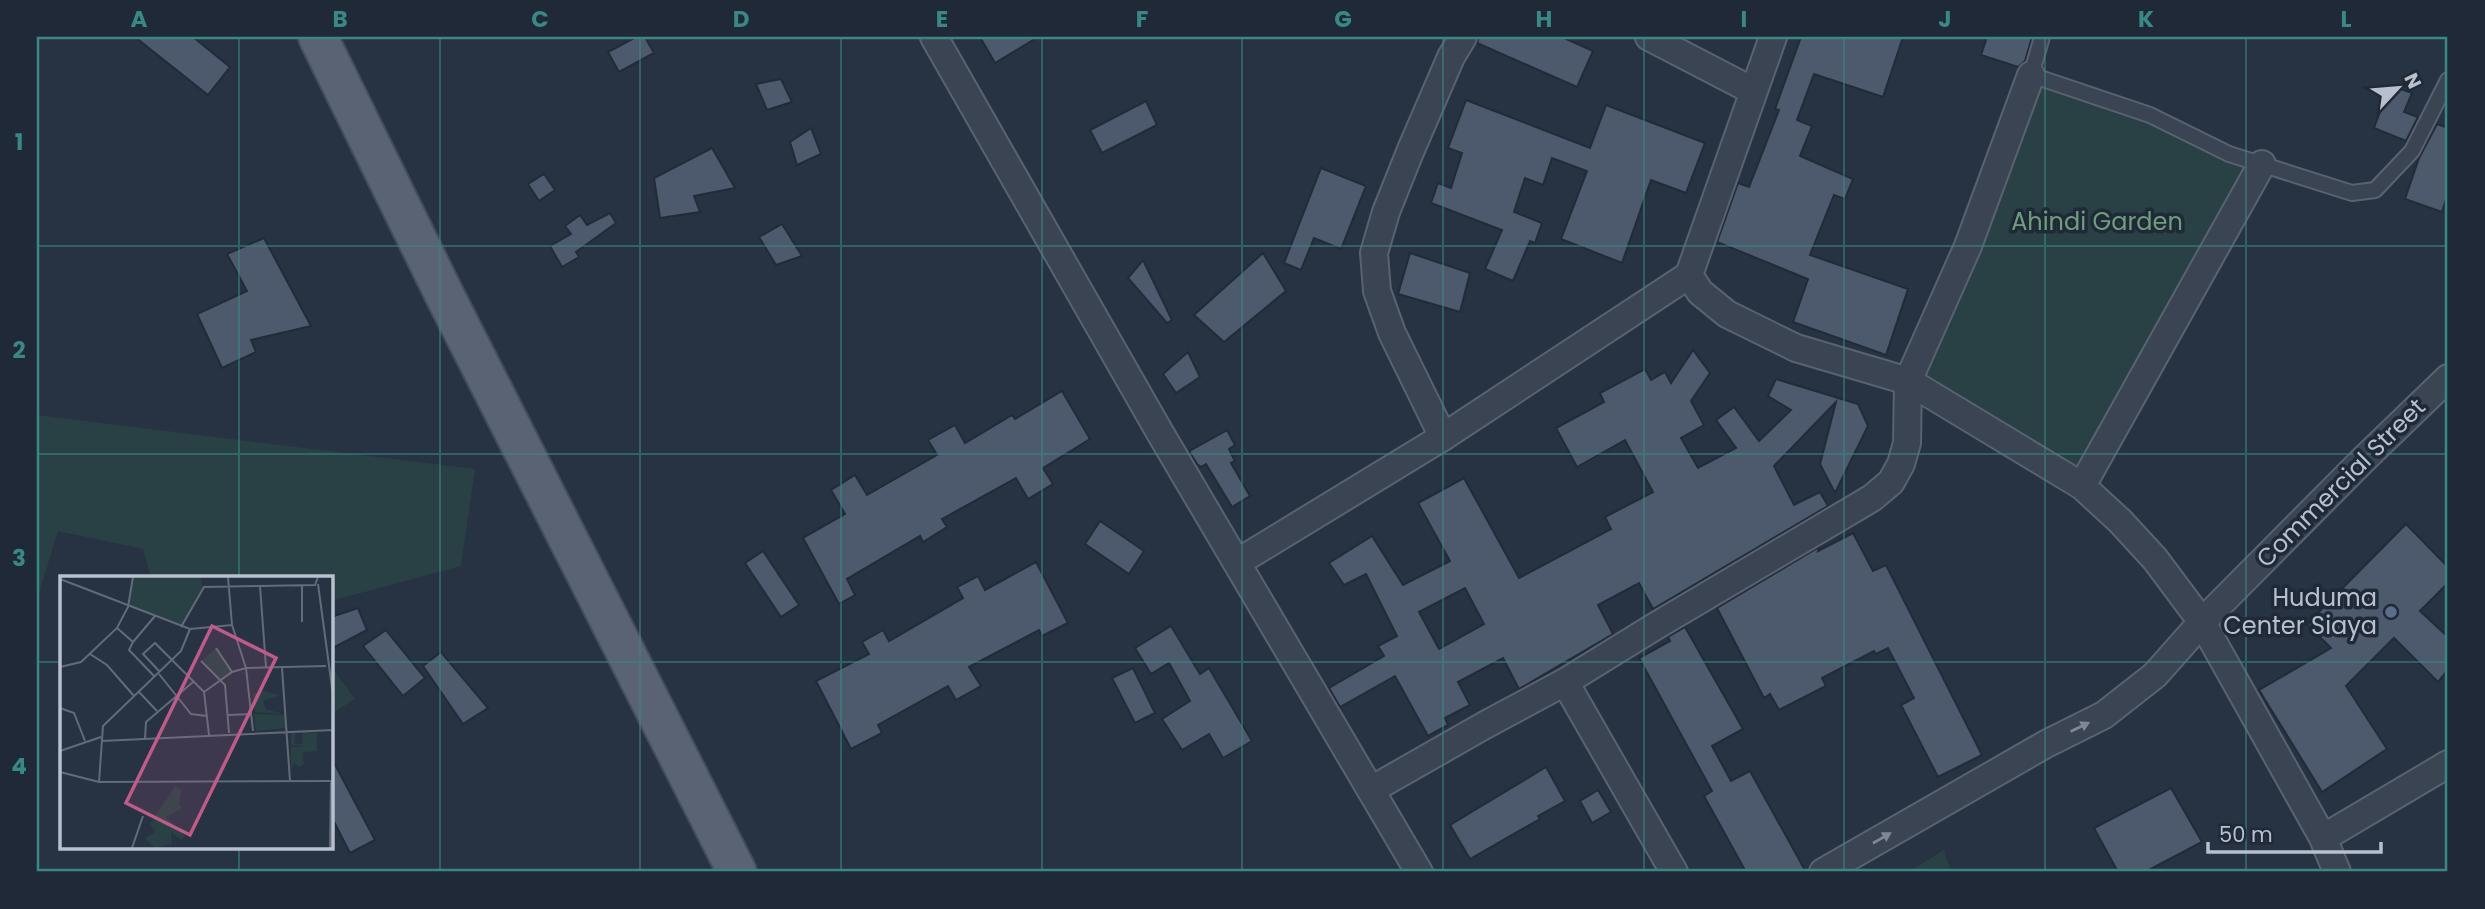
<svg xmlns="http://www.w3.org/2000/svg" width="2485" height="909" font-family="Poppins,sans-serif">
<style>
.green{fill:#294144}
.building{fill:#4d596c;stroke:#222b3a;stroke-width:2;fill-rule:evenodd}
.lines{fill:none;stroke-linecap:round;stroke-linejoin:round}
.service-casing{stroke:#596270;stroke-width:18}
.minor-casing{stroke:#596270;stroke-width:30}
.primary-casing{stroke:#454d5c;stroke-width:42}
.service{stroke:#3b4453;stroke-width:14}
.minor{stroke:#3b4453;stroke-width:26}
.primary{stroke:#596373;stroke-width:38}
.oneway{fill:#808896}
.grid{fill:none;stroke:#398886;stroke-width:2;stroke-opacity:0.55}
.service-dot{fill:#5c6f8a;stroke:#202938;stroke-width:2.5}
.labels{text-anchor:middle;stroke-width:7;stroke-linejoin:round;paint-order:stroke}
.park-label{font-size:24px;fill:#6f9e7b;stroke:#202938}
.street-label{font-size:24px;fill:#b8c0cd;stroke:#202938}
.poi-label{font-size:24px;fill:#b8c0cd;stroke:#202938;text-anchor:end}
.inset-road{fill:none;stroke:#616b7a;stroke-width:2}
.view{fill:#be5b89;fill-opacity:0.15;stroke:#be5b89;stroke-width:3.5}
.inset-edge{fill:none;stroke:#b8c0cd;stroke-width:3.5}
.neatline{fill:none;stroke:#398886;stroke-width:2.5}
.grid-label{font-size:23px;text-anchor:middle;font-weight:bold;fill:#398886}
</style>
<rect width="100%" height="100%" fill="#273243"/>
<g class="green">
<polygon points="2031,75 2262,164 2089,473 1908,381"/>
<polygon points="37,415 475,469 461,566 331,601 331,578 151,578 143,549 58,531 37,600"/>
<polygon points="331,666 355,699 331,714"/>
<polygon points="1944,850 1951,872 1908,872"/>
</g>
<g class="building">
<polygon points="135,37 193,37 230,67 208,95"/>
<polygon points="636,37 645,37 654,53 619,72 608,52"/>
<polygon points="980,37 1038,37 995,63"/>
<polygon points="1479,37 1562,37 1593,51 1577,87 1477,43"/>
<polygon points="1801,37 1903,37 1883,97 1814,74 1797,120 1812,126 1800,156 1853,179 1845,199 1834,195 1810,255 1908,289 1886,355 1793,322 1808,279 1717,242 1738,183 1749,187 1779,110 1775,109"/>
<polygon points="1987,37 2032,37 2025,61 2018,67 1981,55"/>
<polygon points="781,79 792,102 767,110 756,84"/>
<polygon points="2390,85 2412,93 2404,112 2418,117 2406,141 2374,128"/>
<polygon points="1466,100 1590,148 1606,105 1705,143 1686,193 1651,180 1622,263 1561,239 1587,171 1552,158 1543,185 1525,178 1514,212 1542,223 1535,243 1530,241 1513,281 1485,269 1502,230 1431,203 1438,183 1451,188 1462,153 1448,148"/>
<polygon points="1146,101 1157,125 1102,153 1090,130"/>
<polygon points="2437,124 2448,128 2448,193 2442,212 2405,199 2419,158"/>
<polygon points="811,128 821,154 797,165 790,142"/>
<polygon points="712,148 735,188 694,196 700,212 660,218 654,178"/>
<polygon points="1321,168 1366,186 1341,249 1314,238 1301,270 1284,263"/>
<polygon points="544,174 555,190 539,201 528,184"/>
<polygon points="610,213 616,223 576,252 579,257 562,267 550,246 571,234 565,226 580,215 587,225"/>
<polygon points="782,224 802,256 776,265 759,237"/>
<polygon points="264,238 311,326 251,340 256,352 222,368 197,314 247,291 227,254"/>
<polygon points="1263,253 1286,291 1224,342 1194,315"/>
<polygon points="1410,253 1470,273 1460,312 1398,294"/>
<polygon points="1143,260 1172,320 1167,323 1128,278"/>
<path d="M1693 350 1710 373 1691 401 1704 425 1681 438 1698 468 1736 448 1716 420 1734 407 1759 441 1791 410 1768 396 1776 379 1858 404 1868 426 1835 493 1820 464 1836 402 1774 466 1794 505 1820 492 1828 506 1653 609 1639 583 1598 605 1613 634 1519 689 1503 658 1458 682 1470 705 1445 718 1448 725 1428 736 1395 676 1340 707 1329 688 1384 656 1378 646 1397 636 1366 574 1344 585 1329 563 1372 536 1403 585 1450 561 1418 503 1464 478 1519 578 1611 529 1605 517 1653 492 1625 440 1577 467 1556 428 1604 402 1600 393 1645 369 1651 380 1665 372 1671 383ZM1465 588 1484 624 1439 649 1419 612Z"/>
<polygon points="1188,352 1200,377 1176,393 1163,374"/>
<polygon points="1062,391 1090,439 1043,468 1053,484 1028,499 1016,478 942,519 947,527 923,542 920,536 847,579 855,595 839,604 803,538 845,514 831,490 855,475 867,495 937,455 928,440 955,425 965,443 1012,415 1015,419"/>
<polygon points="1227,430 1235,445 1229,449 1235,461 1231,463 1250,496 1232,507 1206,464 1201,467 1197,464 1189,451"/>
<polygon points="1100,521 1144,551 1129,574 1085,544"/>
<polygon points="2406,524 2448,567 2448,583 2420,611 2448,637 2448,670 2438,682 2394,638 2346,686 2387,749 2322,792 2259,690 2331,648 2307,624"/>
<polygon points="1853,533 1873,571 1886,565 1982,755 1938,777 1901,705 1914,698 1888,648 1876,654 1874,651 1822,678 1826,686 1779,710 1770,694 1764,698 1717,608 1819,547 1818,551"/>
<polygon points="763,551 799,605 781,617 745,563"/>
<polygon points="1036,562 1068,623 1042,636 1039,630 969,667 981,686 956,700 948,686 878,725 882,733 851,749 816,681 869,654 862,642 883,630 889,641 963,598 957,587 978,576 985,590"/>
<polygon points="358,608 367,630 331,649 331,617"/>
<polygon points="1171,626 1200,674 1209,668 1252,741 1223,758 1209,734 1182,750 1162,719 1190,701 1169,663 1151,674 1135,648"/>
<polygon points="1685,627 1743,729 1712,746 1731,781 1750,771 1806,872 1746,872 1704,796 1712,791 1639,658 1670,641 1668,637"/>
<polygon points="386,630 425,678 403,696 363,646"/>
<polygon points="441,652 488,708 463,724 423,666"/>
<polygon points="1133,668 1155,713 1135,723 1112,678"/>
<polygon points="331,757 375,840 350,853 331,816"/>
<polygon points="1546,767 1565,801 1538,816 1540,819 1470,859 1450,825"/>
<polygon points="2171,788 2202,842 2145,872 2118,872 2094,828"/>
<polygon points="1598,790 1611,812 1592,823 1580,801"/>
</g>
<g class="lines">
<defs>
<polyline id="service" points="2042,37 2031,75 2150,115 2229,154 2352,193 2375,190 2412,151 2448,80"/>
<g id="minor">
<polyline points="934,37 1159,431 1419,872"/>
<polyline points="1649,37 1753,91"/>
<polyline points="1773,37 1689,275 1700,292 1727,314 1796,348 1908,381 2082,486 2120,521 2155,559 2202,622 2155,675 2104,715 2046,744 1823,872"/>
<polyline points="1443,437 1392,333 1377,291 1374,253 1386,212 1410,152 1451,57 1463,37"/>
<polyline points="2082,486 2262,164"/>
<polyline points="1238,562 1443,437 1689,275"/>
<polyline points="1565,682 1674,872"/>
<polyline points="1371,790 1485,725 1565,682 1654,627 1872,498 1891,482 1901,464 1907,443 1908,381 1968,246 2031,75"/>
<polyline points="2323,838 2448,764"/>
<polyline points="2337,872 2323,838 2202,622 2363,460 2448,378"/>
</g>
<polyline id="primary" points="318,37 445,296 737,872"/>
</defs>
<use href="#service" class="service-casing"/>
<use href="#minor" class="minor-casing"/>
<use href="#primary" class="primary-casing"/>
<use href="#service" class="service"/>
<use href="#minor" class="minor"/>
<use href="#primary" class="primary"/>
</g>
<defs><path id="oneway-solid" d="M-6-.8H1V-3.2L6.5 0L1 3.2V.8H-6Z" transform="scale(1.75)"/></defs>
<g class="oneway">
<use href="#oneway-solid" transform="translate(2080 727) rotate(-26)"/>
<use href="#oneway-solid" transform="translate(1882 838) rotate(-30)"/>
</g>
<path class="grid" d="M239 37V578M440 37V872M640 37V872M841 37V872M1042 37V872M1242 37V872M1443 37V872M1644 37V872M1844 37V872M2045 37V872M2246 37V872M37 246H2448M37 454H2448M37 662H61M331 662H2448M239 848V872"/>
<circle class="service-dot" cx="2391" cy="612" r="7"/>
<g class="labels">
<g class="park-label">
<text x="2097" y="230">Ahindi Garden</text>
</g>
<g class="street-label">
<text transform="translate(2341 483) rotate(-45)" y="8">Commercial Street</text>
</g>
<g class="poi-label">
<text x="2377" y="606">Huduma<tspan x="2377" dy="28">Center Siaya</tspan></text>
</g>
</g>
<g transform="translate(60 576)">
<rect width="273" height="273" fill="#273243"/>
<path d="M73 1H141L142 12 122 50 69 29ZM156 72 172 95 159 105 141 85ZM203 115 220 119 203 125 206 133 223 138 195 136 193 118ZM194 138 225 139 226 152 196 155ZM236 154 234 168H242L243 156 257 157V175L243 176 244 188 239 191 235 187 231 194V171L242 170 231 169V155ZM115 210 122 214 119 229 123 232 106 241 125 260 121 264 111 256 112 268 95 272 85 262 95 256 90 248Z" fill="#294144"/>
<path class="inset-road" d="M168 1 172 49M0 3 130 53 172 49 186 92 266 90M258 8 273 119M242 46V9M121 51 144 11 200 10M57 52 73 66 69 74 95 101M73 66 95 40M156 72 172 96M30 78 47 89 74 120M141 85 165 109 169 157M0 91 21 86 57 52 68 31 73 1M206 91 200 10 255 9 258 1M222 92 230 205M100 96 83 78 95 67 144 116 172 96 186 92 193 155M99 98 131 138 147 140M79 116 97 135M144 116 149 159M0 132 14 137 25 165M168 139 192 138M85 163 86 146 133 106M41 165 273 154M0 175 41 161M0 196 39 206 273 205M39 206 43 150 121 75 130 53M72 272 83 240M270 272 271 205"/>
<path class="view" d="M152 50 216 82 130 259 66 227Z"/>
<rect width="273" height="273" class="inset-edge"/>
</g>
<rect width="2485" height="909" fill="none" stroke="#202938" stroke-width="77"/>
<g transform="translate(2398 88) rotate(64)" stroke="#202938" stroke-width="5" paint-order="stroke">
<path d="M0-5L12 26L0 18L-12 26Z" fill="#b8c0cd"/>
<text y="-10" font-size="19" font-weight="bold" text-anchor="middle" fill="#b8c0cd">N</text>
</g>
<path d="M2208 842v10h173v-10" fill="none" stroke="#b8c0cd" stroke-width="3.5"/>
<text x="2219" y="842" font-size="21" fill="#b8c0cd" stroke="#202938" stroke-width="5" paint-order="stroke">50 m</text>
<rect x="38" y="38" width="2408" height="832" class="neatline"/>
<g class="grid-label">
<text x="139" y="27">A</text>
<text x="340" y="27">B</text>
<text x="540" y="27">C</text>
<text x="741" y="27">D</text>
<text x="942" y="27">E</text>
<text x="1142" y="27">F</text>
<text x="1343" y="27">G</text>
<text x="1544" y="27">H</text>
<text x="1744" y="27">I</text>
<text x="1945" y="27">J</text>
<text x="2146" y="27">K</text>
<text x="2346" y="27">L</text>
<text x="19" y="150">1</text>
<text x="19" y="358">2</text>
<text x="19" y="566">3</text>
<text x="19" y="774">4</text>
</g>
</svg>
